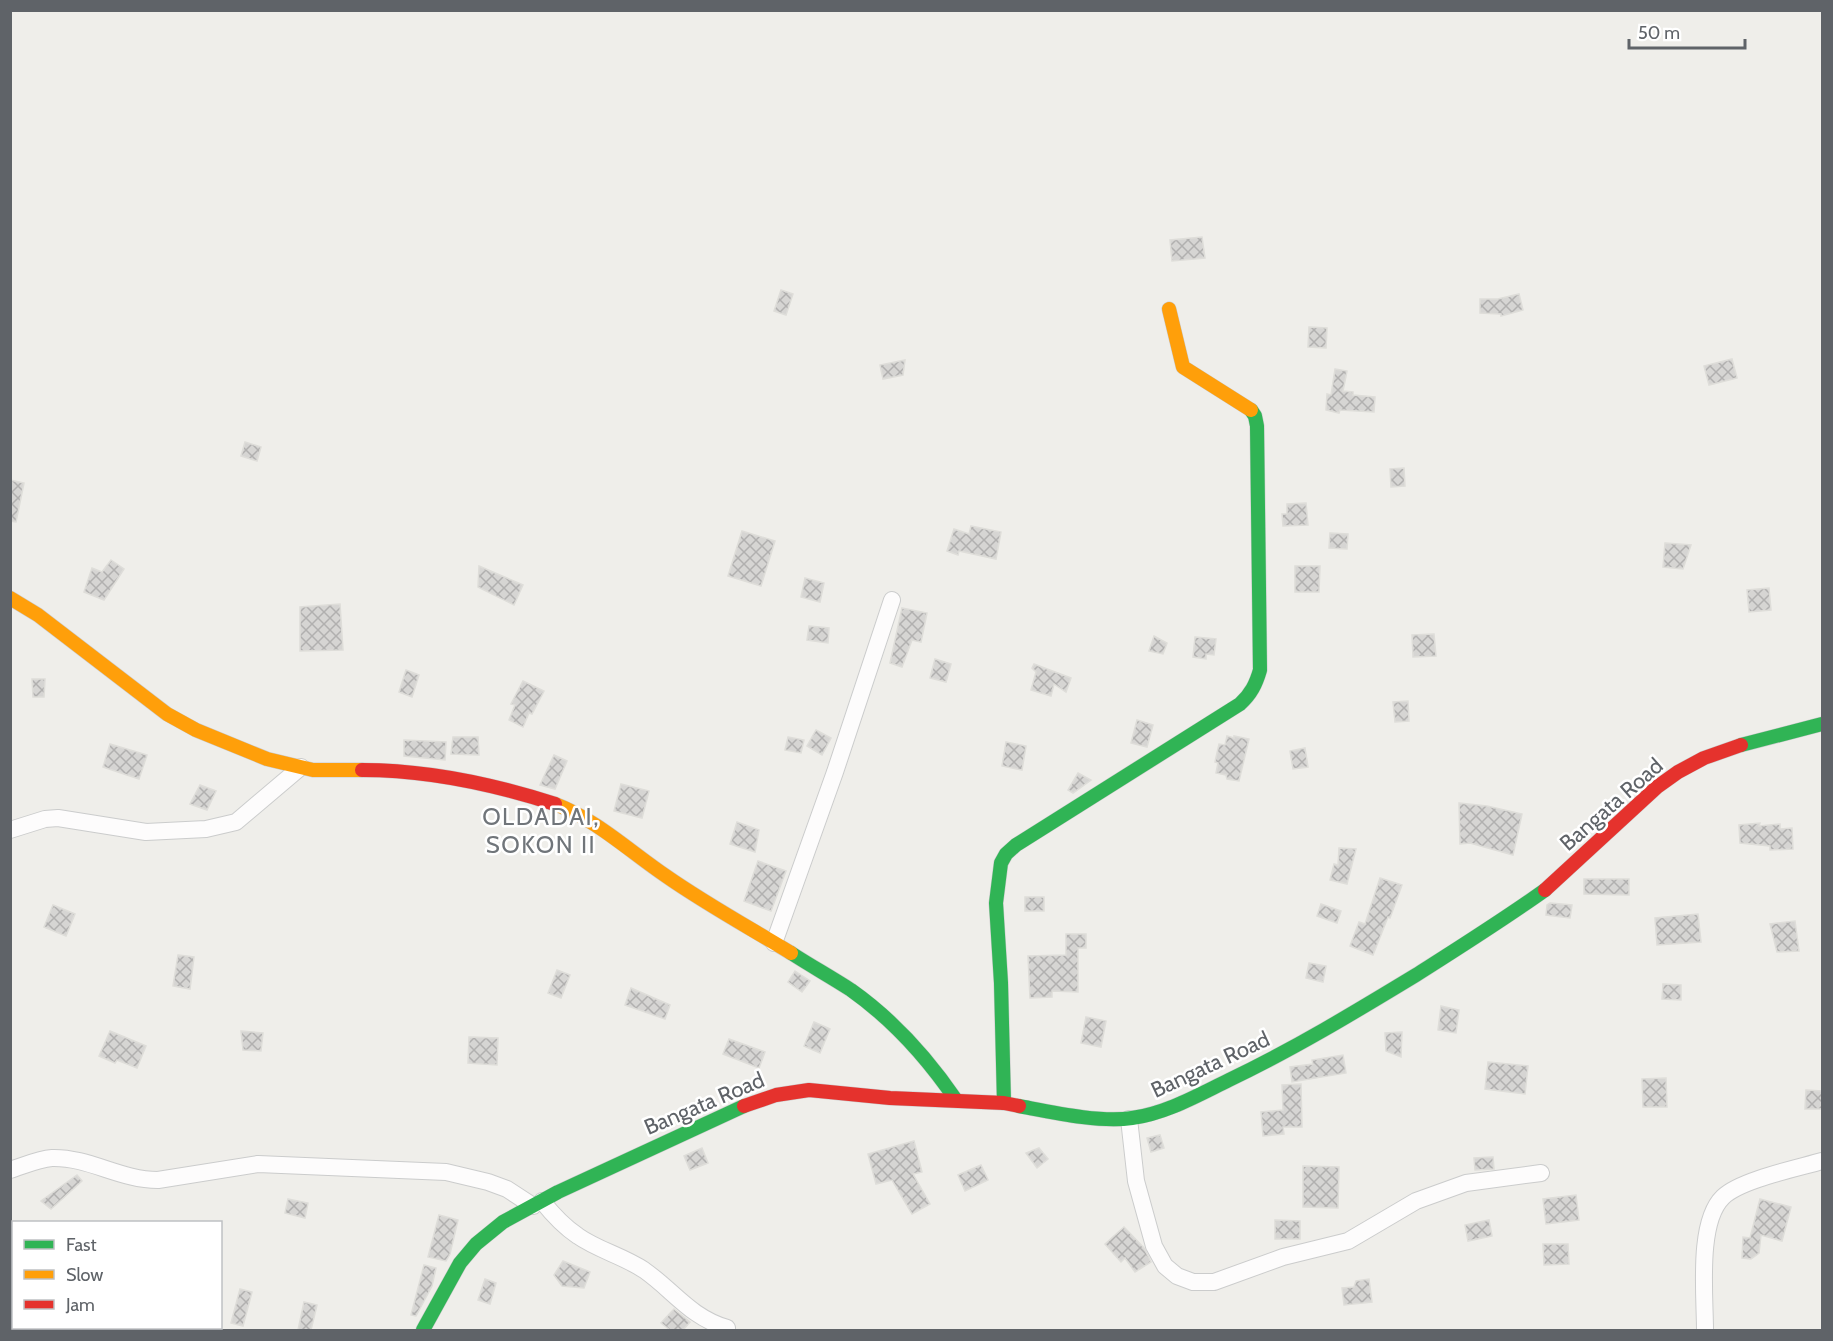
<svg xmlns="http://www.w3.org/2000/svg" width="1833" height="1341" font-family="Cabin,sans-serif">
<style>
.building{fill:url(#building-cross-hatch);stroke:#deddd9;stroke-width:1.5}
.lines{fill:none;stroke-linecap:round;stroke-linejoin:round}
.street-casing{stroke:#cbcccc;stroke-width:18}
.fast-casing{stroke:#cacacb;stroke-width:15}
.slow-casing{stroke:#cacacb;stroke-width:15}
.jam-casing{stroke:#cacacb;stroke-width:15}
.street{stroke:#fdfcfc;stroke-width:16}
.fast{stroke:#30b455;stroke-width:14}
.slow{stroke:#ff9f0a;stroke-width:14}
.jam{stroke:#e5322d;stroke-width:14}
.labels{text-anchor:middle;stroke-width:5;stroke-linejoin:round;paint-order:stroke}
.street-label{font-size:22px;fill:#5f6368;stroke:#fff}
.neighbourhood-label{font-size:24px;letter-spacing:1.5px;fill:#70757a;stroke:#fff}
</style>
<defs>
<pattern id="building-cross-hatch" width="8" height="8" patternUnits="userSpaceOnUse" patternTransform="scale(1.5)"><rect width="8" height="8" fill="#d6d5d3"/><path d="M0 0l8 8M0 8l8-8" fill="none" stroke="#b1b0af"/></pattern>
</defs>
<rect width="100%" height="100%" fill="#efeeea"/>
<g class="building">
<polygon points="1202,237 1205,258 1172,261 1170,240"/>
<polygon points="781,290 793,294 786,315 774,311"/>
<polygon points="1519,294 1523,310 1501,316 1501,314 1480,313 1480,299 1498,299"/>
<polygon points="1309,327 1327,328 1326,348 1308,347"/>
<polygon points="1732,359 1737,378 1709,385 1704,366"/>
<polygon points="905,360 903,375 883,379 880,365"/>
<polygon points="1335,369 1347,371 1343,391 1353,392 1353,395 1375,397 1374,412 1340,410 1339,413 1326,410 1327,394 1331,395"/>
<polygon points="245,442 261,447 257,461 241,456"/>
<polygon points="1404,468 1405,486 1391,487 1390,469"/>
<polygon points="10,480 24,483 16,522 10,521"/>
<polygon points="1306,503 1308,525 1283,526 1282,514 1287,514 1287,504"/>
<polygon points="971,526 1001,532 996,559 959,551 958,555 947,551 954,529 969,534"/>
<polygon points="742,531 775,541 761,586 728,576"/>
<polygon points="1330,533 1348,534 1347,549 1329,548"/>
<polygon points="1665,543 1691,545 1683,569 1663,567"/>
<polygon points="111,560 124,569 104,600 84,592 92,568 102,572"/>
<polygon points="479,566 523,585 514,605 478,587"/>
<polygon points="1295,566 1320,566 1319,592 1295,592"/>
<polygon points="805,578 824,583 820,602 801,597"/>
<polygon points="1769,588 1771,610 1749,612 1747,590"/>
<polygon points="340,604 343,650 300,651 300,607"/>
<polygon points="902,608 927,613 921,642 912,640 902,667 890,663"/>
<polygon points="809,626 829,628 828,643 807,640"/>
<polygon points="1434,634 1436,656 1413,657 1412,635"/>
<polygon points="1154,636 1167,643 1163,654 1149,651"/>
<polygon points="1195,637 1216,639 1214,655 1206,654 1206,659 1193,657"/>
<polygon points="935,659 951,664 946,682 930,678"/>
<polygon points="1034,664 1071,678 1066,692 1054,684 1051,696 1031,690 1036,672 1032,668"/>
<polygon points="406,670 419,675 412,697 399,692"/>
<polygon points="32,679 45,679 44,697 33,697"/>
<polygon points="523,681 544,691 532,714 529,713 523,727 509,720 515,705 511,704"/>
<polygon points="1408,701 1409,721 1395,722 1393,702"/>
<polygon points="1137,720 1153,725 1147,747 1131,743"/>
<polygon points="816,730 831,738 822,755 807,746"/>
<polygon points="1227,736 1234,738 1234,736 1249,739 1239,781 1227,779 1226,775 1216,773 1218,763 1215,762 1219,744 1225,745"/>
<polygon points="453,737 478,737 479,755 451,754"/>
<polygon points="788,737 804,740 801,753 785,750"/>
<polygon points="404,740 446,742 445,760 404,756"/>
<polygon points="1006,742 1026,746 1022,770 1002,766"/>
<polygon points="110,744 147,755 139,779 103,767"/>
<polygon points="1305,748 1308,767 1293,769 1290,751"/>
<polygon points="554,755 567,761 555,789 540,785"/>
<polygon points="1078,773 1091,780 1073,793 1068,790"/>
<polygon points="621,784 649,791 642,818 614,811"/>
<polygon points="200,785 216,791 207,810 190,804"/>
<polygon points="1459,803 1487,806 1522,814 1513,855 1470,843 1460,844"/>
<polygon points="737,822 759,830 755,852 730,844"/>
<polygon points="1760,823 1759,826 1780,824 1780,829 1792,828 1793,849 1770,850 1770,846 1740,843 1739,825"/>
<polygon points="1339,848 1356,849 1347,884 1330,880 1334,864 1338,865"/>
<polygon points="758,861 786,871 771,911 744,901"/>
<polygon points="1380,878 1402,885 1390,918 1388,917 1373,955 1350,946 1359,922 1365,924"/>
<polygon points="1584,879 1629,879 1629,895 1584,894"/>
<rect x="1025" y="897" width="19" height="14"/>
<polygon points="1550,903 1572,905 1570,918 1546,915 1547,905"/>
<polygon points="1321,904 1341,911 1337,923 1317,916"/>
<polygon points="53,905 75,914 66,936 44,927"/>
<polygon points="1698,914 1701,942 1657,945 1655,918"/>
<polygon points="1795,921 1799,951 1777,952 1770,924"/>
<polygon points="1066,934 1086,934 1086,948 1078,948 1078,992 1052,991 1052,997 1030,998 1028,956 1066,955"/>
<polygon points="178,955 194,957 190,989 173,986"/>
<polygon points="1309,963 1326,966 1323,982 1306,978"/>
<polygon points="557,970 570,975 561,998 548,993"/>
<polygon points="795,971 810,981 802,992 788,982"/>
<polygon points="1663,984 1681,985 1681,1000 1662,999"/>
<polygon points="631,988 670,1005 665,1019 625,1005"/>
<polygon points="1441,1006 1459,1010 1456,1033 1438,1030"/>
<polygon points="1086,1017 1106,1021 1101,1047 1081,1043"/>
<polygon points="814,1022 830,1029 820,1053 804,1046"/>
<polygon points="110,1031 146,1046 137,1068 117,1060 115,1063 99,1056"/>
<polygon points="241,1031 263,1033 261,1051 243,1050"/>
<polygon points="1402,1032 1401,1057 1386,1051 1385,1033"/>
<polygon points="469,1037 498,1038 497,1065 468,1063"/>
<polygon points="729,1039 765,1052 759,1068 723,1054"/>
<polygon points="1343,1055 1346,1073 1292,1082 1290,1067 1313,1064 1312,1060"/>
<polygon points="1488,1062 1528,1066 1525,1094 1485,1089"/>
<polygon points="1666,1078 1667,1107 1643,1107 1642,1079"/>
<polygon points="1301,1084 1302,1127 1283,1127 1284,1134 1263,1136 1261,1112 1283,1110 1282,1085"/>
<polygon points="1806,1090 1822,1091 1822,1109 1805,1109"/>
<polygon points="1160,1135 1164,1148 1151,1152 1147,1138"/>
<polygon points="914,1141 922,1172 913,1174 930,1204 912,1214 892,1180 876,1184 868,1154"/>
<polygon points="702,1148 708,1163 690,1170 684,1156"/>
<polygon points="1039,1148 1048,1159 1037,1168 1026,1153"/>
<polygon points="1493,1157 1494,1169 1475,1170 1474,1158"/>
<polygon points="981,1165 988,1180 965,1191 958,1175"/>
<polygon points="1303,1166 1339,1167 1338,1208 1303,1207"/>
<polygon points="77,1175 82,1181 51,1209 41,1201"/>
<polygon points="1576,1195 1579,1220 1546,1224 1543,1199"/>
<polygon points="288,1199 308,1203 305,1218 285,1213"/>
<polygon points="1760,1199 1791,1207 1782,1241 1761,1235 1759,1253 1751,1259 1742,1258 1743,1237 1750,1238"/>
<polygon points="439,1215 458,1220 450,1254 446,1261 428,1257"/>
<polygon points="1275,1220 1300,1221 1300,1239 1275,1239"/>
<polygon points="1489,1220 1492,1236 1468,1241 1465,1225"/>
<polygon points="1124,1227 1144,1248 1151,1262 1135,1272 1125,1258 1121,1262 1105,1244"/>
<polygon points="1543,1244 1568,1244 1569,1264 1544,1265"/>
<polygon points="563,1261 590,1272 584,1288 562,1286 554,1275"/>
<polygon points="424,1265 436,1268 432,1286 416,1316 411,1315"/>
<polygon points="485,1279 496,1283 490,1304 478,1300"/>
<polygon points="1369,1279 1372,1302 1344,1305 1342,1288 1354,1287 1356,1281"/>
<polygon points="240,1289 252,1292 243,1326 231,1323"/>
<polygon points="304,1302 317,1305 311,1330 298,1330"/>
<polygon points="674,1309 690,1322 683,1330 670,1330 661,1323"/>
</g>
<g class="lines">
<defs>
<g id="street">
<polyline points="10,830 45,819 58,818 146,832 206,829 236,822 301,767"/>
<polyline points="774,943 835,772 892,600"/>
<polyline points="1129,1119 1136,1181 1154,1246 1165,1266 1177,1276 1193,1282 1214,1282 1283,1257 1348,1241 1416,1201 1466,1183 1541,1173"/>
<path d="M10 1170C23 1166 38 1159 52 1158 89 1157 120 1180 158 1180L258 1164 446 1172 488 1182 507 1189 533 1206"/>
<path d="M542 1201C553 1215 563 1226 578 1236 598 1250 623 1256 644 1270 674 1291 690 1317 727 1328"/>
<path d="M1705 1330C1705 1295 1697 1222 1723 1197 1740 1180 1798 1168 1822 1161"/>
</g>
<g id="fast">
<polyline points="1741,745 1822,724"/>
<path d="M791 953C811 966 831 977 851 990 892 1019 928 1059 956 1100"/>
<path d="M1004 1103 1001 983 996 903 1001 863 1006 854 1016 845 1240 704C1251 694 1256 684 1260 670L1257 426 1255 416 1251 410"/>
<path d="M1019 1106C1051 1112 1100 1123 1132 1118 1167 1113 1198 1095 1229 1080 1294 1049 1355 1012 1416 975 1460 947 1503 920 1545 890"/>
<polyline points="423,1330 460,1263 476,1244 503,1222 558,1192 744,1106"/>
</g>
<g id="slow">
<polyline points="1169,309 1183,367 1251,410"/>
<polyline points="10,598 38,615 167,714 196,730 267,759 313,770 362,770"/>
<path d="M555 804C597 820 629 851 666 876 706 904 750 928 791 953"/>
</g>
<g id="jam">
<path d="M362 770C427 770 493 784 555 804"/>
<polyline points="1545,890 1657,787 1678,772 1704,758 1741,745"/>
<polyline points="744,1106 776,1095 809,1090 890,1098 1004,1103 1019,1106"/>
</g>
</defs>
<use href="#street" class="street-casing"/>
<use href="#fast" class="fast-casing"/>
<use href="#slow" class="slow-casing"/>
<use href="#jam" class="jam-casing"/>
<use href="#street" class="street"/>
<use href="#fast" class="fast"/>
<use href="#slow" class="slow"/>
<use href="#jam" class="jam"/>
</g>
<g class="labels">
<g class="street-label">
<text transform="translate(1611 804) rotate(-41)" y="8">Bangata Road</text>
<text transform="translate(1210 1064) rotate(-25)" y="8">Bangata Road</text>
<text transform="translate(704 1103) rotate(-23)" y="8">Bangata Road</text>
</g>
<g class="neighbourhood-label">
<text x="541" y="825">OLDADAI,<tspan x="541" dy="28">SOKON II</tspan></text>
</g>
</g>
<rect width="1833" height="1341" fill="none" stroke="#5f6368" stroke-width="24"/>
<rect x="12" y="1221" width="210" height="108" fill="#ffffff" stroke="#bfc1c3" stroke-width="1.5"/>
<rect x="24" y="1240" width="30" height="9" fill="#30b455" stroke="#bfc1c3" stroke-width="1.5"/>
<text x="66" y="1251" font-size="18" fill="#5f6368">Fast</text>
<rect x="24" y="1270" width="30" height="9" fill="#ff9f0a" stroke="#bfc1c3" stroke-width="1.5"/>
<text x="66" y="1281" font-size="18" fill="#5f6368">Slow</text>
<rect x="24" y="1300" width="30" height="9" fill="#e5322d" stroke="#bfc1c3" stroke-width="1.5"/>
<text x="66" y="1311" font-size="18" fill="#5f6368">Jam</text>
<path d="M1629 39v9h116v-9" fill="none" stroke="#5f6368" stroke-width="3"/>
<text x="1638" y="39" font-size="18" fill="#5f6368" stroke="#ffffff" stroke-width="4.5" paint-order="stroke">50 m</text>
</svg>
